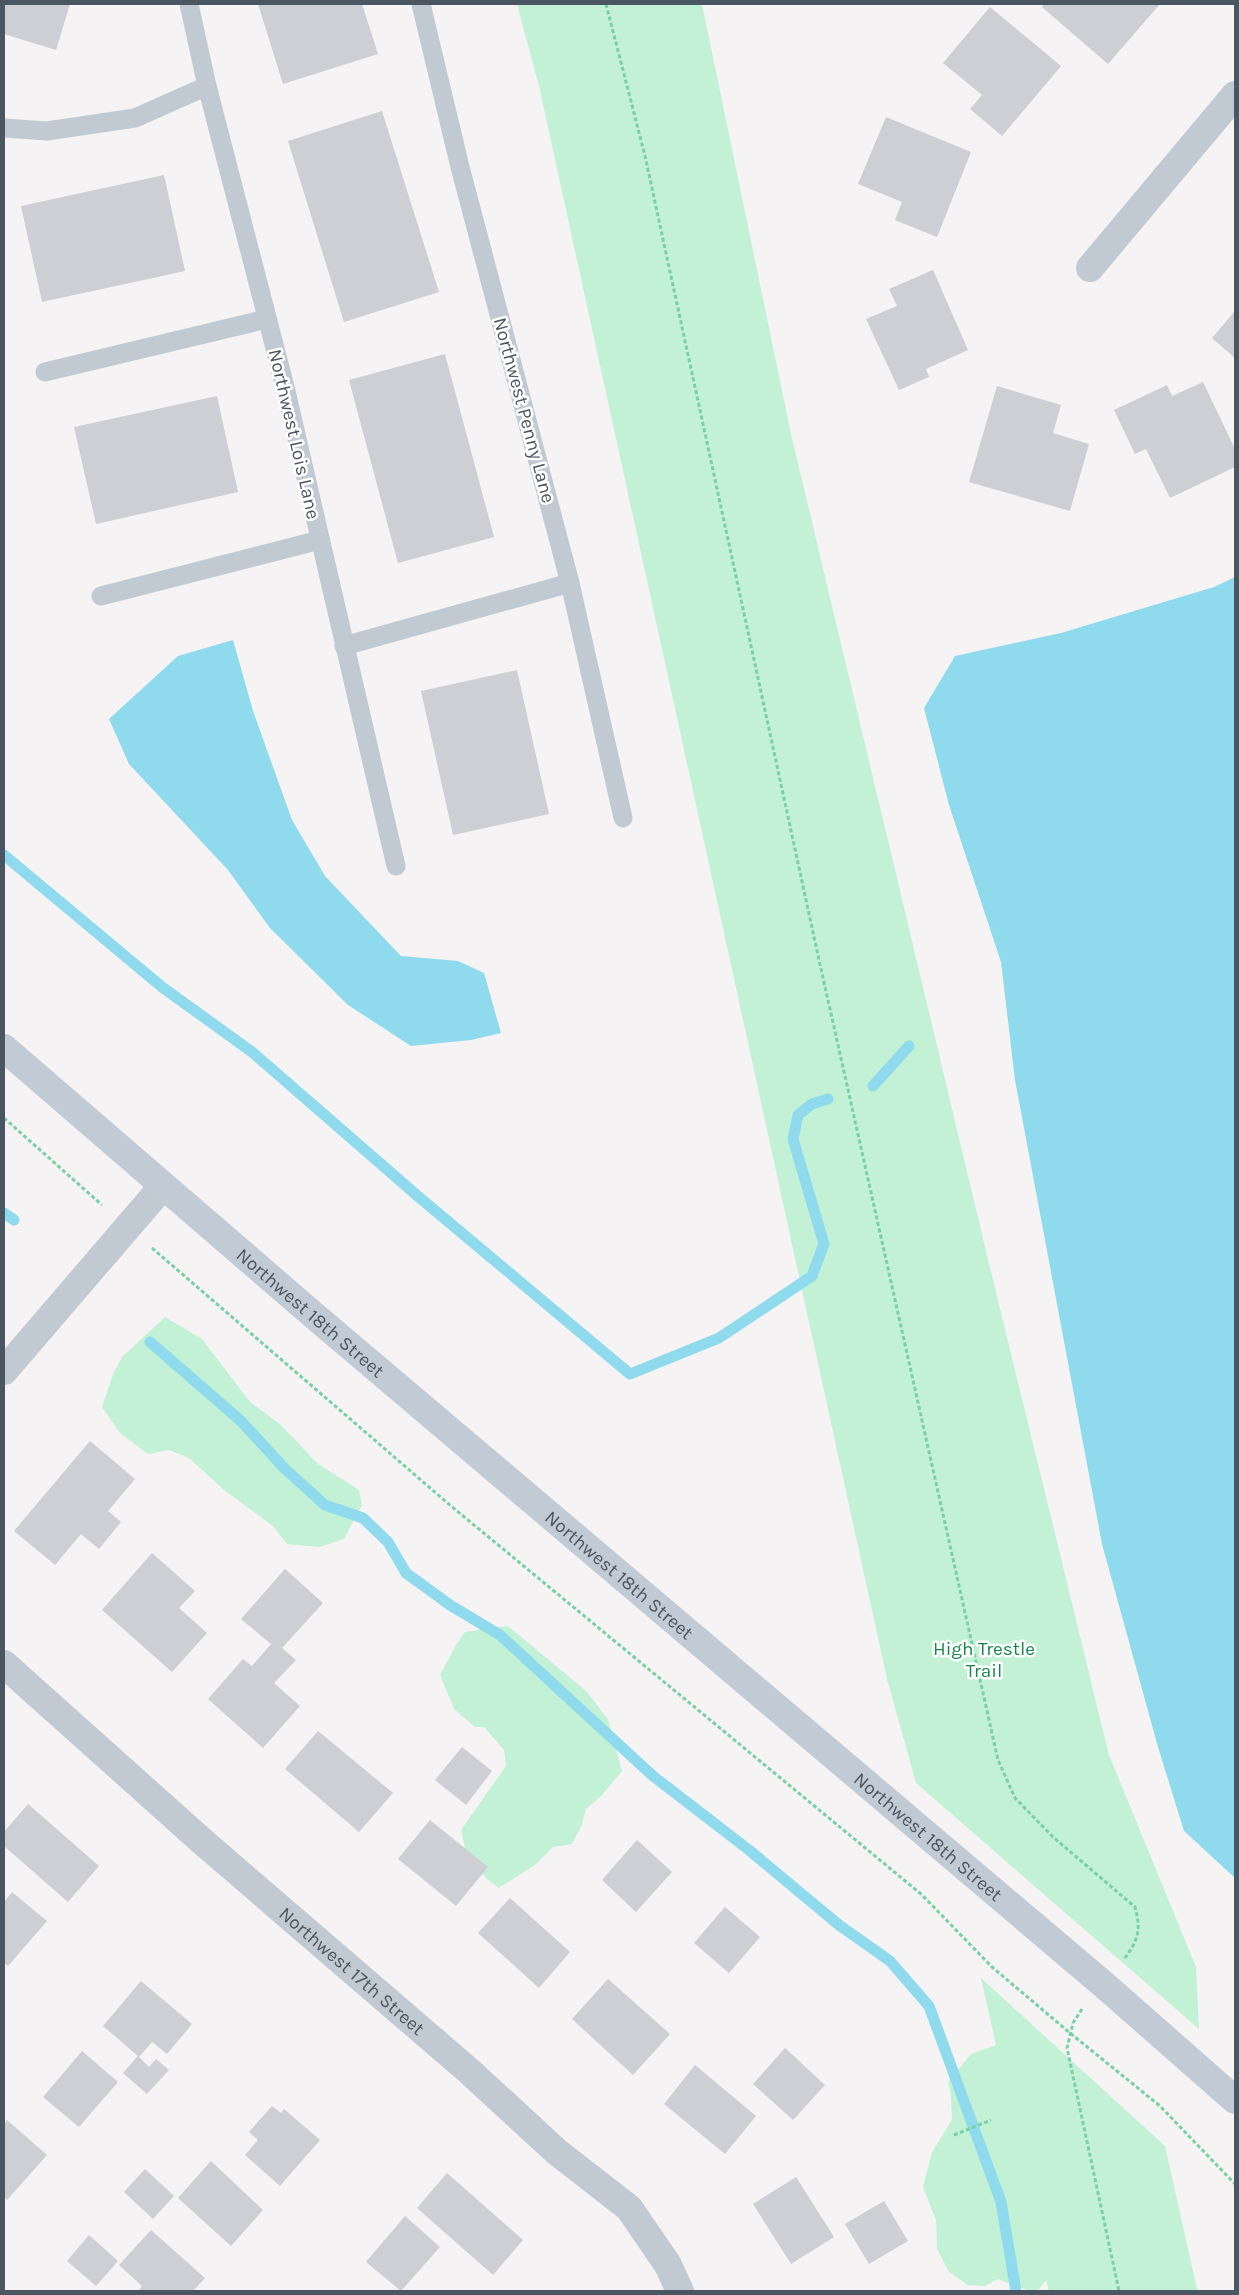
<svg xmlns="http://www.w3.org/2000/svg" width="1239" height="2295" font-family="Karla,sans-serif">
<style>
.green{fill:#c3f1d5}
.water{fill:#90daee}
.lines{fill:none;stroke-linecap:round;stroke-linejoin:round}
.stream{stroke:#90daee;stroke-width:11}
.building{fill:#cdcfd5}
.path{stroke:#7ad0a6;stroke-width:3;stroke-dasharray:4 2.5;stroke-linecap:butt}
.service{stroke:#c1cad2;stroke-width:19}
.minor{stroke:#c1cad2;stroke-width:28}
.secondary{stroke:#c1cbd6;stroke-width:28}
.labels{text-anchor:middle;stroke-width:5;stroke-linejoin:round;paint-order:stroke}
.street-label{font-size:19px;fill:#4a5661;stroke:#fff}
.park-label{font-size:19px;fill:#17864f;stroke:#fff}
</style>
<rect width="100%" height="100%" fill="#f5f3f3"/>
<g class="green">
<polygon points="517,4 702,4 791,434 985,1247 1109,1755 1196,1967 1199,2029 916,1783 887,1679 539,86"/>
<polygon points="165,1317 202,1339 250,1402 281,1425 318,1464 359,1490 362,1505 344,1539 319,1547 287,1544 273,1526 223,1489 189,1458 169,1450 148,1454 120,1433 102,1407 114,1372 122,1357"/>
<polygon points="508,1626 586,1691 608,1719 622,1771 602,1795 586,1809 581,1827 572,1844 553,1847 535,1865 499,1888 487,1879 466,1853 461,1830 506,1766 504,1750 484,1727 475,1727 454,1709 440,1675 456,1645 465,1632"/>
<polygon points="981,1978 1165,2146 1197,2289 1201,2291 1049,2291 1046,2280 1039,2289 1030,2291 998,2279 985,2286 968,2285 949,2272 937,2249 936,2220 923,2187 932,2152 952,2120 951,2096 948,2082 971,2054 996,2045"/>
</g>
<g class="water">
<polygon points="1235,577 1235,1878 1184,1831 1158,1747 1102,1544 1015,1080 1001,962 949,805 924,708 955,656 1061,633 1214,587"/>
<polygon points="233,640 253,711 292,820 325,876 401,956 458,961 484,973 501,1033 471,1040 411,1046 348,1005 270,928 228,870 129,764 109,719 178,656"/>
</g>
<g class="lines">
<g class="stream">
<polyline points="4,855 162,987 252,1052 420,1198 630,1374 719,1338 812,1276 824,1244 793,1139 798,1115 812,1104 828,1099"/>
<polyline points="873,1086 909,1046"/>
<polyline points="4,1213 14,1220"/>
<polyline points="150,1342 241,1421 284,1468 325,1505 363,1518 388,1542 406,1573 450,1605 500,1635 653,1776 749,1850 839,1925 890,1961 929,2006 1001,2202 1016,2291"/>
</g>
</g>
<g class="building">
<polygon points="4,4 70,4 56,50 4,34"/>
<polygon points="258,4 362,4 378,54 283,84"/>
<polygon points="1044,4 1160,4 1108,64 1042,7"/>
<polygon points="990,7 1061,66 1002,136 970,109 982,95 943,63"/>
<polygon points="382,111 439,292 344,322 288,141"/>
<polygon points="886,117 971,152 937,237 895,220 902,202 858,184"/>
<polygon points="164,175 185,271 42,302 21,206"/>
<polygon points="933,270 968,350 926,369 929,377 899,390 866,319 897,306 889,289"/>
<polygon points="1235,311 1235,358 1212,338"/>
<polygon points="445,354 494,537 398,563 349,380"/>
<polygon points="1203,382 1235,449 1235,467 1170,498 1146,449 1135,454 1114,410 1167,385 1172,396"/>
<polygon points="997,386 1061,405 1053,433 1089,444 1070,511 969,482"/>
<polygon points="217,396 238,492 96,524 74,427"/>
<polygon points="517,670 549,814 453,835 421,691"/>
<polygon points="90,1441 135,1479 108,1511 121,1522 99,1549 81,1534 55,1565 14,1531"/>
<polygon points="152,1553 195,1591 179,1608 207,1633 172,1672 102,1610"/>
<polygon points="285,1569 323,1603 282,1648 296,1660 274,1683 300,1706 263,1748 208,1699 243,1659 252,1666 271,1644 241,1619"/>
<polygon points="318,1731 393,1793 359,1832 285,1769"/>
<polygon points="462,1747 492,1771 466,1805 435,1780"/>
<polygon points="28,1804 99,1866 68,1902 4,1846 4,1832"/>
<polygon points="430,1820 488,1867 456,1906 398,1859"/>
<polygon points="637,1840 672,1872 636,1912 602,1880"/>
<polygon points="12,1892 47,1921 8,1966 4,1963 4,1902"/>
<polygon points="510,1898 570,1952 539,1988 478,1933"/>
<polygon points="725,1907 760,1937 729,1973 694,1943"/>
<polygon points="608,1979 670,2034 633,2075 572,2019"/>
<polygon points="141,1981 192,2024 167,2054 152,2042 139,2057 149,2067 156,2059 169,2070 147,2094 123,2073 138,2056 103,2026"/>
<polygon points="785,2048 825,2085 793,2120 753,2084"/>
<polygon points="82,2051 118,2082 79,2127 43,2097"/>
<polygon points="695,2065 756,2116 725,2154 664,2104"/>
<polygon points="272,2106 281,2113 284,2109 320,2140 280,2186 245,2155 258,2140 249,2132"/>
<polygon points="7,2120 47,2155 7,2200 4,2197 4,2125"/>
<polygon points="211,2161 263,2210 231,2246 178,2198"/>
<polygon points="145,2169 174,2196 153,2219 124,2192"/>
<polygon points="447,2173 523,2240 493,2275 417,2208"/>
<polygon points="796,2177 834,2237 791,2264 753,2204"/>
<polygon points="884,2201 908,2241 869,2264 845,2224"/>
<polygon points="405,2216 440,2247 401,2291 366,2262"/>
<polygon points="151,2230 205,2278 193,2291 138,2291 142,2286 119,2265"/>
<polygon points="89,2235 118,2261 96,2286 67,2261"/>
</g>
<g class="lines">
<g class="path">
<path d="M606 4 645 156 819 960 998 1760 1015 1798 1053 1837 1135 1907C1141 1929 1139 1940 1124 1959"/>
<polyline points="4,1118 102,1205"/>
<polyline points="152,1248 451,1506 921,1894 992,1967 1070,2033 1160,2106 1235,2184"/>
<polyline points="1082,2009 1073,2023 1067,2048 1119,2291"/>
<polyline points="954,2135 991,2120"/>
</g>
<g class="service">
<polyline points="189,4 207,86 285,387 396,866"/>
<polyline points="421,4 460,167 570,583 623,818"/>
<polyline points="4,128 47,131 135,118 207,86"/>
<polyline points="45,372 267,319"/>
<polyline points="101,596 320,540"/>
<polyline points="344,646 570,583"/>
</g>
<g class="minor">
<polyline points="1090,268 1235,95"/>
<polyline points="4,1371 163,1186"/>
<path id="s1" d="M4 1664 203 1842 469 2071 557 2152 629 2208 668 2265 680 2291"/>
</g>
<path class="secondary" id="s2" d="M4 1048 311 1313 1103 1984 1235 2100"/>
</g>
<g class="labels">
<g class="street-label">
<text transform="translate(525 410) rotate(75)" y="7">Northwest Penny Lane</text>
<text transform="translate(295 434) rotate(77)" y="7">Northwest Lois Lane</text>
<text dy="7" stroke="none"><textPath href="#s2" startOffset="405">Northwest 18th Street</textPath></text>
<text dy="7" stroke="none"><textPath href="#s2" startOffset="810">Northwest 18th Street</textPath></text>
<text dy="7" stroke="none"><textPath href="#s2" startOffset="1215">Northwest 18th Street</textPath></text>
<text dy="7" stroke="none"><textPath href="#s1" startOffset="464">Northwest 17th Street</textPath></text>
</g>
<g class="park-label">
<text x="984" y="1655">High Trestle<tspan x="984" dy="22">Trail</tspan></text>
</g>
</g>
<rect width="1239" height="2295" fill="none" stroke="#4a5661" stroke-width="10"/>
</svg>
